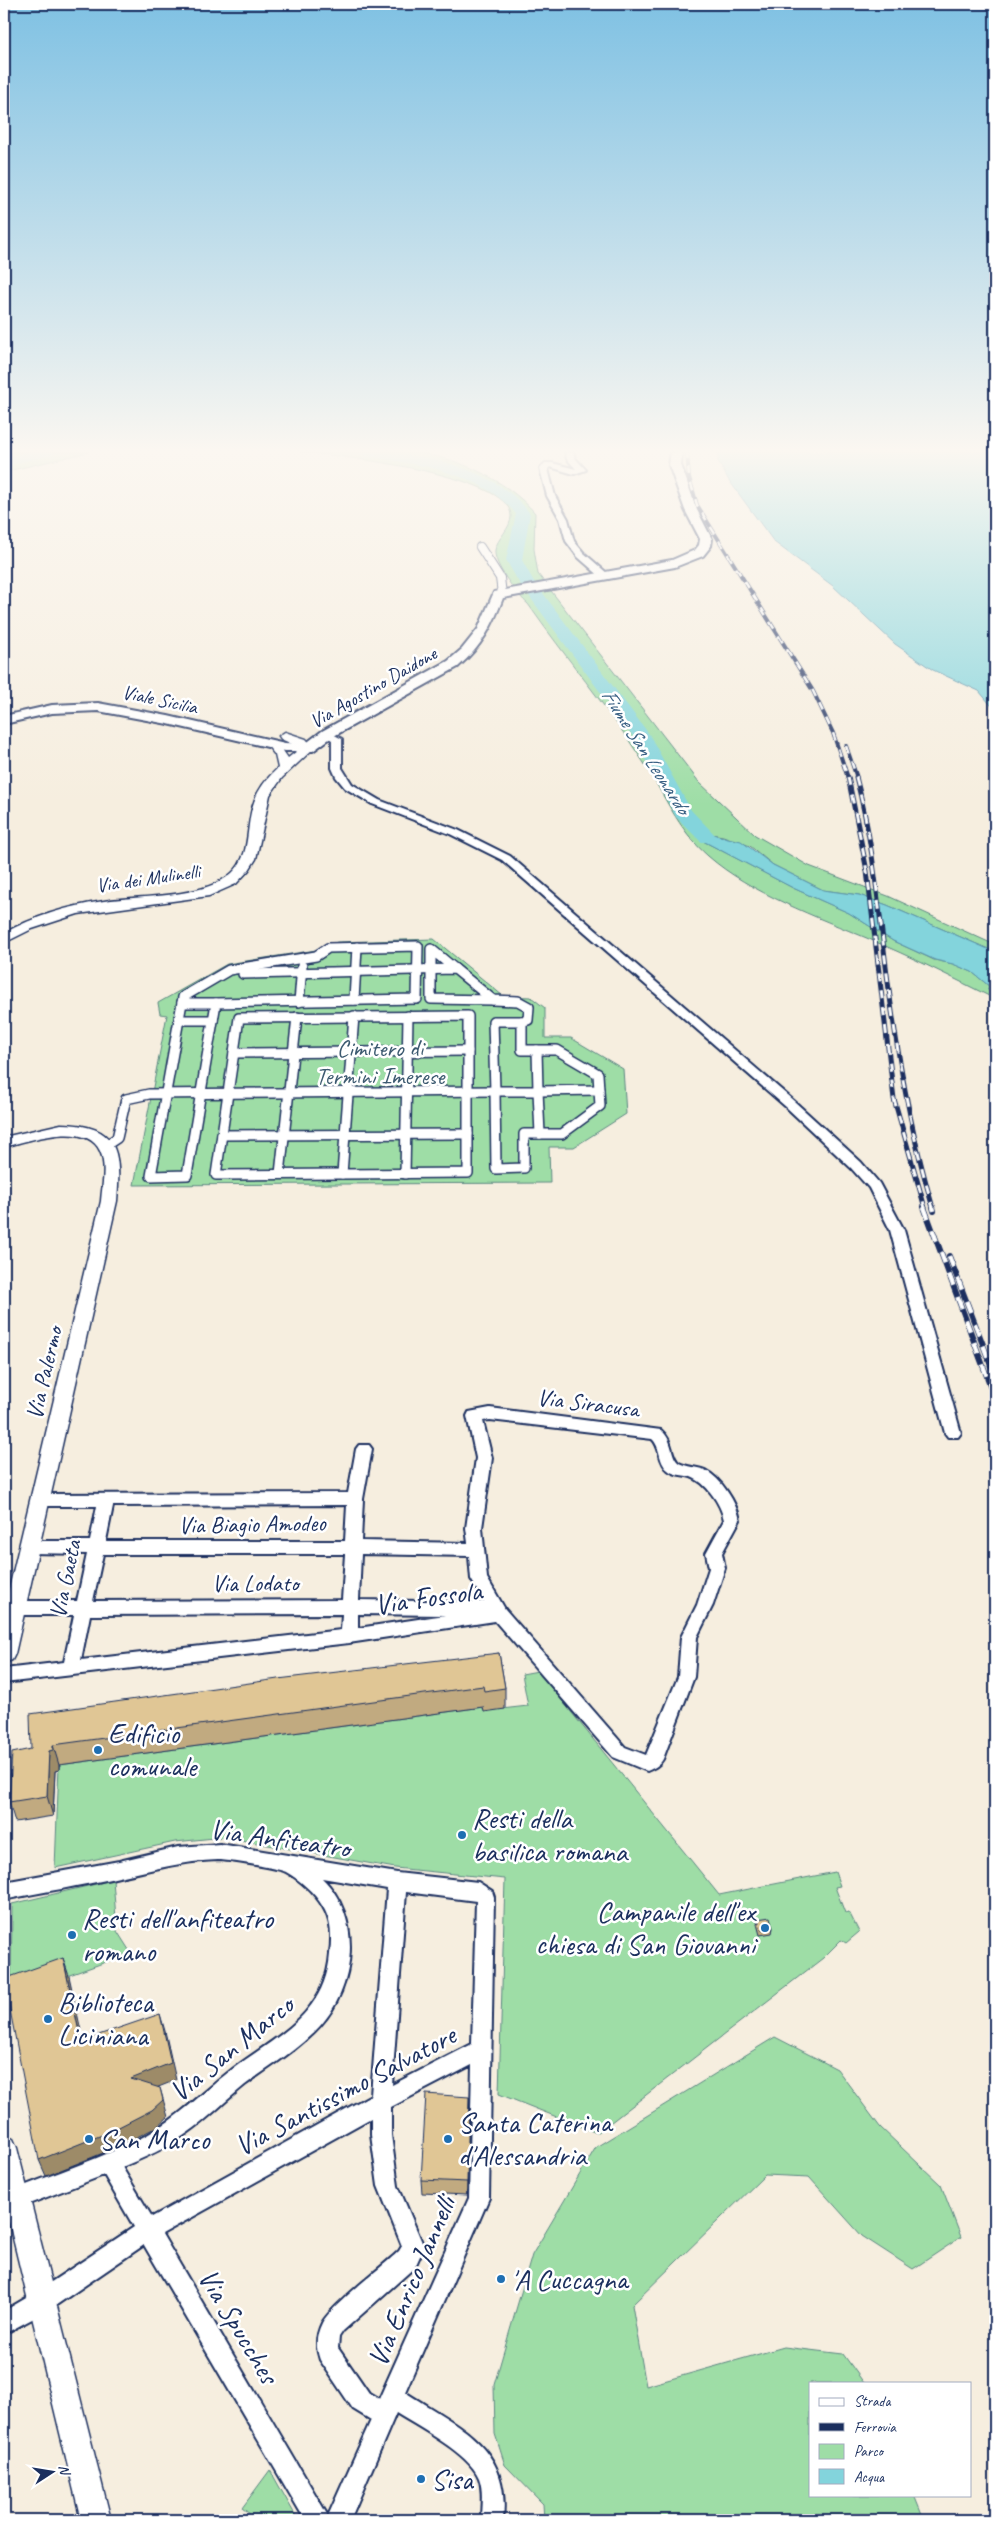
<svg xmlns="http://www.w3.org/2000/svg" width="999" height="2524" font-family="Caveat,sans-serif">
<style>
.green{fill:#9edda6;stroke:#5c8682}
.water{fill:#83d4dc;stroke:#5992aa}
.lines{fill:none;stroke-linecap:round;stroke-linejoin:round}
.river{fill:#83d4dc;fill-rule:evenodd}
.pedestrian-far1-casing{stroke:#1b2f5e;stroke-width:10}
.pedestrian-casing{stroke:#1b2f5e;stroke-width:12}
.minor-casing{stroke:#1b2f5e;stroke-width:4}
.tertiary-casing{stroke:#1b2f5e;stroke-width:3}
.secondary-casing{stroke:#1b2f5e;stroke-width:4}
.pedestrian-far1{stroke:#fff;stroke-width:8}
.pedestrian{stroke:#fff;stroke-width:9}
.minor{fill:#fff;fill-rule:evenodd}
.tertiary{fill:#fff;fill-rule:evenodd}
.secondary{fill:#fff;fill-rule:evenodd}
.rail-far2-casing{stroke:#1b2f5e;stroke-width:4}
.rail-far1-casing{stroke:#1b2f5e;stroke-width:5}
.rail-casing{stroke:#1b2f5e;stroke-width:6}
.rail-far2{stroke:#fff;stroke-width:2.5;stroke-dasharray:8;stroke-linecap:butt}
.rail-far1{stroke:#fff;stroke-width:3;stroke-dasharray:9;stroke-linecap:butt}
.rail{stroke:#fff;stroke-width:4.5;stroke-dasharray:12;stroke-linecap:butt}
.wall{fill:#c1aa80;stroke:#1b2f5e}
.shaded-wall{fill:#9d8b68;stroke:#1b2f5e}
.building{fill:#e0c695;stroke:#1b2f5e}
.poi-dot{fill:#1f6fb2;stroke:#fff;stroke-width:2}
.labels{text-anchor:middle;stroke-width:5;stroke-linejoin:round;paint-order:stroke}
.far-street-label{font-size:20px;fill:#1b2f5e;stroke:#fff}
.far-water-label{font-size:21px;font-style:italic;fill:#3a6184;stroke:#fff}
.park-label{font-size:24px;fill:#3c5a70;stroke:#fff}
.street-label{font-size:24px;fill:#1b2f5e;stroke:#fff}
.near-street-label{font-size:29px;fill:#1b2f5e;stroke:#fff}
.near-poi-label{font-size:29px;fill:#1b2f5e;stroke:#fff;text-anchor:start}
</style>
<rect width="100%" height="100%" fill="#f6eedf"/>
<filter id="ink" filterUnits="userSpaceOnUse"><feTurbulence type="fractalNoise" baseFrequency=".02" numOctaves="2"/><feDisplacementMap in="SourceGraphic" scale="10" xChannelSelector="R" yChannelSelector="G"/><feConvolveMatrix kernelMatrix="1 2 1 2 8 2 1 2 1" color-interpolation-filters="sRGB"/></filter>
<g filter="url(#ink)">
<g class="green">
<polygon points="14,452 89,452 4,472 4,454"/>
<path d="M300 452C336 452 372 450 407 452 452 454 506 479 535 513L534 549 538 574 699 782 755 835 809 866 888 896 995 945V952L887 905 859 895 823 890 773 865 750 846 723 836 711 834 692 818 683 814 682 820 703 841 793 888 849 913 893 941 934 960 953 964 972 972 989 986 988 990 995 994V999C953 978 912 957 869 939 817 917 750 893 708 856 677 829 664 793 642 760 607 706 565 657 528 604 518 596 493 564 495 550 497 538 511 529 511 516 511 474 333 455 300 452Z"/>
<polygon points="434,939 503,996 531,997 545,1008 545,1038 571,1038 623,1069 626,1114 574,1147 549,1147 550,1183 134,1185 167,1015 160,1014 158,1003 227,964 316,950 337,942"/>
<polygon points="538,1671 719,1895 835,1872 840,1886 835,1887 845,1913 849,1912 859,1932 846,1943 841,1940 823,1958 597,2133 499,2094 505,1879 395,1868 224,1837 175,1842 55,1868 59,1765 483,1707 484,1711 528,1706 522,1674"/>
<polygon points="113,1880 117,1931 131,1953 11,1996 12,1904"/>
<polygon points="775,2037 837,2069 880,2127 941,2185 961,2237 913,2269 862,2236 809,2177 765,2175 632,2305 646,2386 784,2347 843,2354 864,2383 810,2383 810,2495 914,2495 924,2520 544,2520 543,2504 505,2465 495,2434 494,2385 532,2255 596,2147"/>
<polygon points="270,2470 298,2520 258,2520 242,2508"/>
</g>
<g class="water">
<polygon points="718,452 995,452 995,710 979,691 933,670 895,644 833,586 774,542 728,479 718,461"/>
<polygon points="683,813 711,834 741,841 773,865 823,890 859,895 887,905 995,952 995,994 988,990 989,986 972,972 953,964 935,960 893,941 849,913 793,888 703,841 682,820"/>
</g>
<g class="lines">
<g class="river">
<polygon points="30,452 54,452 52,455 4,466 4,458"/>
<path d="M357 452C411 449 498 467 530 514L522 560 533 580 649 734 691 810 718 838 715 842H701L676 817 632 735 518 581 506 560 516 514C481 471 416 464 364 456Z"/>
</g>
<defs>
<polyline id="pedestrian-far1" points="480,547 500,578 502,594"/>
<g id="pedestrian">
<polygon points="418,946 417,999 216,1003 187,1175 151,1176 183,997 229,970 316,956 328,948"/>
<polyline points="455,969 431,949 431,999 493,1000"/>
<polyline points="243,974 455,969 493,1000 518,1001 529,1007 528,1020 522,1021"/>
<polyline points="354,1000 357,947"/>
<polyline points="299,1002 302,966"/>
<polyline points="182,1003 216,1003"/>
<polygon points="468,1016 468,1173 216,1175 239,1018"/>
<polyline points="179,1020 213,1020"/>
<polyline points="537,1050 538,1091 599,1090"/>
<polyline points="234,1053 468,1051"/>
<polyline points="495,1091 538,1091 540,1134"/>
<polyline points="495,1091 496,1169 524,1168 524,1134 540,1134"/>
<polyline points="495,1091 493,1021 522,1021 522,1050 557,1050 598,1074 600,1106 562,1134 540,1134"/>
<polyline points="222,1135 468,1134"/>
<polyline points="105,1146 117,1138 126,1099 149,1094 495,1091"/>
<polyline points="280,1174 297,1017"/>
<polyline points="342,1174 354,1016"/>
<polyline points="405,1174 408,1016"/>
</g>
<g id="minor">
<polygon points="565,452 573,452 575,458 586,470 574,474 550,467 548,469 555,496 568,519 574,541 584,553 608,574 608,578 602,578 578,557 566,541 560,519 547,496 540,469 545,463 552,463 576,469 567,459"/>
<polygon points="327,731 342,739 342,768 352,784 379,800 458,830 510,856 794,1101 861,1162 879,1183 904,1230 961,1433 958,1437 948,1437 945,1433 890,1230 869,1188 851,1168 786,1107 502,860 450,834 372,804 345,788 336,777 332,768 332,740 322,734"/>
<path d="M490 1408 661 1430C674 1441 670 1456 679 1463 686 1467 698 1467 705 1470 721 1478 737 1503 740 1520L722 1553 725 1568 713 1605 697 1637 694 1677 663 1759C659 1766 654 1768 647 1771L613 1757 495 1621 349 1643 4 1683V1669L64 1662 74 1615H14L8 1613 6 1608 8 1603 14 1601H77L87 1554 29 1553 23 1552 21 1547 23 1542 29 1541H90L97 1506H40L35 1504 32 1500 35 1496 40 1494 348 1493 356 1449 359 1445H369L372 1449 363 1499 361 1541 468 1543 466 1528 476 1458 467 1416 469 1412ZM490 1420 652 1439C661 1447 658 1462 668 1470 673 1475 684 1475 691 1477 706 1482 721 1504 724 1520L706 1553 709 1568 697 1605 681 1637 678 1677 646 1755 625 1747 505 1609 487 1578 482 1528 492 1458 483 1421ZM347 1505 345 1541H106L113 1506ZM103 1554H345L342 1600 93 1601ZM361 1554 469 1556 471 1579 484 1602 359 1600ZM342 1614 341 1630 81 1660 90 1615ZM358 1614 445 1615 358 1628Z"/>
<path d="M220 1844 397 1873 478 1882 492 1891 494 1897 489 2198 405 2392C459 2427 511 2446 503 2520H481C481 2506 484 2491 479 2478 469 2453 418 2427 396 2413L350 2520H305L144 2245 49 2310 4 2334V2311L33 2294 134 2227 104 2175 16 2209 9 2206 6 2199 9 2192C55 2173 103 2158 147 2135 178 2118 202 2093 230 2071 274 2037 325 2017 330 1954 332 1937 332 1922 323 1907 315 1893 299 1879 286 1872 279 1868 227 1860 218 1860 184 1861 152 1870 119 1877 81 1886 42 1892 4 1900V1882L119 1861 178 1847ZM322 1878 387 1889 371 2095 152 2217 122 2167C144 2158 167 2148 186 2134 207 2120 225 2101 245 2085 270 2066 298 2050 320 2026 356 1986 363 1917 322 1878ZM406 1892 476 1901 472 2044 392 2085ZM472 2065 469 2198 379 2399 369 2393 338 2348 339 2337 343 2331 415 2267 424 2247 398 2186 391 2135V2107ZM371 2118V2135L378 2186 402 2246 399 2251C382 2267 331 2306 322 2323 316 2335 315 2346 320 2360L353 2409 371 2420 328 2516 162 2234Z"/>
</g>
<g id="tertiary">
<path d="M285 732 306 739 314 748 282 778 270 795 256 859 249 870 236 884 209 896 78 914 32 929 4 943V933C35 916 69 906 104 901 142 895 203 899 232 873 252 855 245 825 254 802 258 789 268 777 278 768L275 755 267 745 273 741 277 742 288 758 301 748 281 739 279 736Z"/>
<path d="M61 1124C119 1125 121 1151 117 1201L15 1654 12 1660 4 1663V1610L101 1201C102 1186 107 1166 100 1151 86 1120 28 1141 4 1147V1137Z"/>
<polygon points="4,2135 13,2139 17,2148 111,2520 81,2520 4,2201"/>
</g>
<path id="secondary" d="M671 452H682L681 465 697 510 712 539 711 546 703 556 675 567 503 598C492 627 482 646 458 667L332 737 313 751H285L168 724 98 711 52 713 4 724V716L52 705 98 703 168 716 285 743 305 744 322 731 448 661 462 649 478 629 494 592 672 560 695 550 699 545 700 539 685 510 669 465Z"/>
</defs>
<use href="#pedestrian-far1" class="pedestrian-far1-casing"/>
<use href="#pedestrian" class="pedestrian-casing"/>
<use href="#minor" class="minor-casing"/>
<use href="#tertiary" class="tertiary-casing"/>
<use href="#secondary" class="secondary-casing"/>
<use href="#pedestrian-far1" class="pedestrian-far1"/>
<use href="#pedestrian" class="pedestrian"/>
<use href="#minor" class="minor"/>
<use href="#tertiary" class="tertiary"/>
<use href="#secondary" class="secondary"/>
<defs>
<g id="rail-far2">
<polyline points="687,452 689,477 697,505 813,691 833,733 848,778"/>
<polyline points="846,746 857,778"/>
</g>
<g id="rail-far1">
<polyline points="848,777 867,871 894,1099 925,1208"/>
<path d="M856 777C874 845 879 913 888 982 898 1059 911 1134 933 1208"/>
</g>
<g id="rail">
<polyline points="924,1207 995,1398"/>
<polyline points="933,1207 934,1211"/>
<polyline points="949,1256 995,1376"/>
</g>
</defs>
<use href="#rail-far2" class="rail-far2-casing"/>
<use href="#rail-far1" class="rail-far1-casing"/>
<use href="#rail" class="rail-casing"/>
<use href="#rail-far2" class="rail-far2"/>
<use href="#rail-far1" class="rail-far1"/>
<use href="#rail" class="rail"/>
</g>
<g class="wall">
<polygon points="499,1653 505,1688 505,1709 484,1712 483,1707 59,1765 59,1770 55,1771 53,1816 15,1822 9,1802 31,1749"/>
<polygon points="758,1919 773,1928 772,1933 760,1935 757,1924"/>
<polygon points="469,2097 467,2195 422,2193 421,2180"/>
</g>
<g class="shaded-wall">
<polygon points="53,1745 59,1765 59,1770 55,1771 53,1816 47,1796 49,1751"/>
<polygon points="63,1958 69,1976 87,2058 81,2041"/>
<polygon points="160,2014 165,2031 176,2080 136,2096 131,2079"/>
<polygon points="160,2088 168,2117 157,2127 113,2149 46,2176 39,2160"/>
<polygon points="469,2097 469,2110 467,2195 467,2182"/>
</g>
<g class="building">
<polygon points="499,1653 505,1688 484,1691 483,1686 53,1745 53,1750 49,1751 47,1796 9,1802 12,1753 31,1749 30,1714 278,1679"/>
<polygon points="770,1917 773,1928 761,1930 758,1919"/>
<polygon points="63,1958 81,2041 160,2014 171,2063 131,2079 160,2088 163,2100 152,2110 107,2133 39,2160 4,1979"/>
<polygon points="426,2094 469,2097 467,2182 421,2180"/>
</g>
</g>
<linearGradient id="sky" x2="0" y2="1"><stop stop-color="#7fc1e3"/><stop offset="0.56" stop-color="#fbf7f1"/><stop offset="1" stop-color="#fbf7f1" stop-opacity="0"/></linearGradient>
<rect width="999" height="805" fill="url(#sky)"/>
<g class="poi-dot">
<circle cx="98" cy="1750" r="5"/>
<circle cx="462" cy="1835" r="5"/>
<circle cx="765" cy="1928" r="5"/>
<circle cx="72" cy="1935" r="5"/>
<circle cx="48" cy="2019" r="5"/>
<circle cx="89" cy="2139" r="5"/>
<circle cx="448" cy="2139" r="5"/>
<circle cx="501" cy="2279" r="5"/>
<circle cx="421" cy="2479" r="5"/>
</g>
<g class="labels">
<g class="far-street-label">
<text transform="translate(373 687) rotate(-30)" y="7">Via Agostino Daidone</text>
<text transform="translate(160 699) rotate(12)" y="7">Viale Sicilia</text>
<text transform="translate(148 878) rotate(-8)" y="7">Via dei Mulinelli</text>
</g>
<g class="far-water-label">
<text transform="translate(646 751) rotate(57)" y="7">Fiume San Leonardo</text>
</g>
<g class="park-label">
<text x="380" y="1056">Cimitero di<tspan x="380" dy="28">Termini Imerese</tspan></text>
</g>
<g class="street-label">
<text transform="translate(44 1373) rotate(-77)" y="8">Via Palermo</text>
<text transform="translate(588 1403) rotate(7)" y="8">Via Siracusa</text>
<text transform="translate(252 1524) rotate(-1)" y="8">Via Biagio Amodeo</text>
<text transform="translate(65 1579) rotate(-78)" y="8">Via Gaeta</text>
<text x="255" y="1591">Via Lodato</text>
</g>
<g class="near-street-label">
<text transform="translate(428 1597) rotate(-8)" y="10">Via Fossola</text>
<text transform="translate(280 1838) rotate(8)" y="10">Via Anfiteatro</text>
<text transform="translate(231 2048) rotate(-39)" y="10">Via San Marco</text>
<text transform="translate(345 2090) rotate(-28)" y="10">Via Santissimo Salvatore</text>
<text transform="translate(411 2281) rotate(-67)" y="10">Via Enrico Jannelli</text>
<text transform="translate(239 2326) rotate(59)" y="10">Via Spucches</text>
</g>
<g class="near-poi-label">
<text x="108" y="1743">Edificio<tspan x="108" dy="33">comunale</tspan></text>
<text x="472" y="1828">Resti della<tspan x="472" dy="33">basilica romana</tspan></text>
<text x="755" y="1921" text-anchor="end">Campanile dell'ex<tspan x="755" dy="33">chiesa di San Giovanni</tspan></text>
<text x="82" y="1928">Resti dell'anfiteatro<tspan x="82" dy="33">romano</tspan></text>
<text x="58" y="2012">Biblioteca<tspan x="58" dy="33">Liciniana</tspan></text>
<text x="458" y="2132">Santa Caterina<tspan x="458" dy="33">d'Alessandria</tspan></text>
<text x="99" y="2149">San Marco</text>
<text x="511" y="2289">'A Cuccagna</text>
<text x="431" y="2489">Sisa</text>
</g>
</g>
<rect width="999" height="2524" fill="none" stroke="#fff" stroke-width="20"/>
<rect x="10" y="10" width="979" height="2504" fill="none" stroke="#1b2f5e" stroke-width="2" filter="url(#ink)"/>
<rect x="809" y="2382" width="162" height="115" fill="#ffffff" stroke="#a4acbf"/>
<rect x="819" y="2398" width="25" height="8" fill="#ffffff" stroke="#a4acbf"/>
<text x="854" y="2406" font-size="15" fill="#1b2f5e">Strada</text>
<rect x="819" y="2423" width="25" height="8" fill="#1b2f5e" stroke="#a4acbf"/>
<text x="854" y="2432" font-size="15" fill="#1b2f5e">Ferrovia</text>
<rect x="819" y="2444" width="25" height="15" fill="#9edda6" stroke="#a4acbf"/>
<text x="854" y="2456" font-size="15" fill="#1b2f5e">Parco</text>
<rect x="819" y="2469" width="25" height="15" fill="#83d4dc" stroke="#a4acbf"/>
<text x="854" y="2482" font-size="15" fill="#1b2f5e">Acqua</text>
<g transform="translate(52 2472) rotate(78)" stroke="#ffffff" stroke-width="4" paint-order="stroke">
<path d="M0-4L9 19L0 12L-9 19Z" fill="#1b2f5e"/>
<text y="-8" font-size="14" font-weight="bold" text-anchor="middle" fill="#1b2f5e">N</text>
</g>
</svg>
